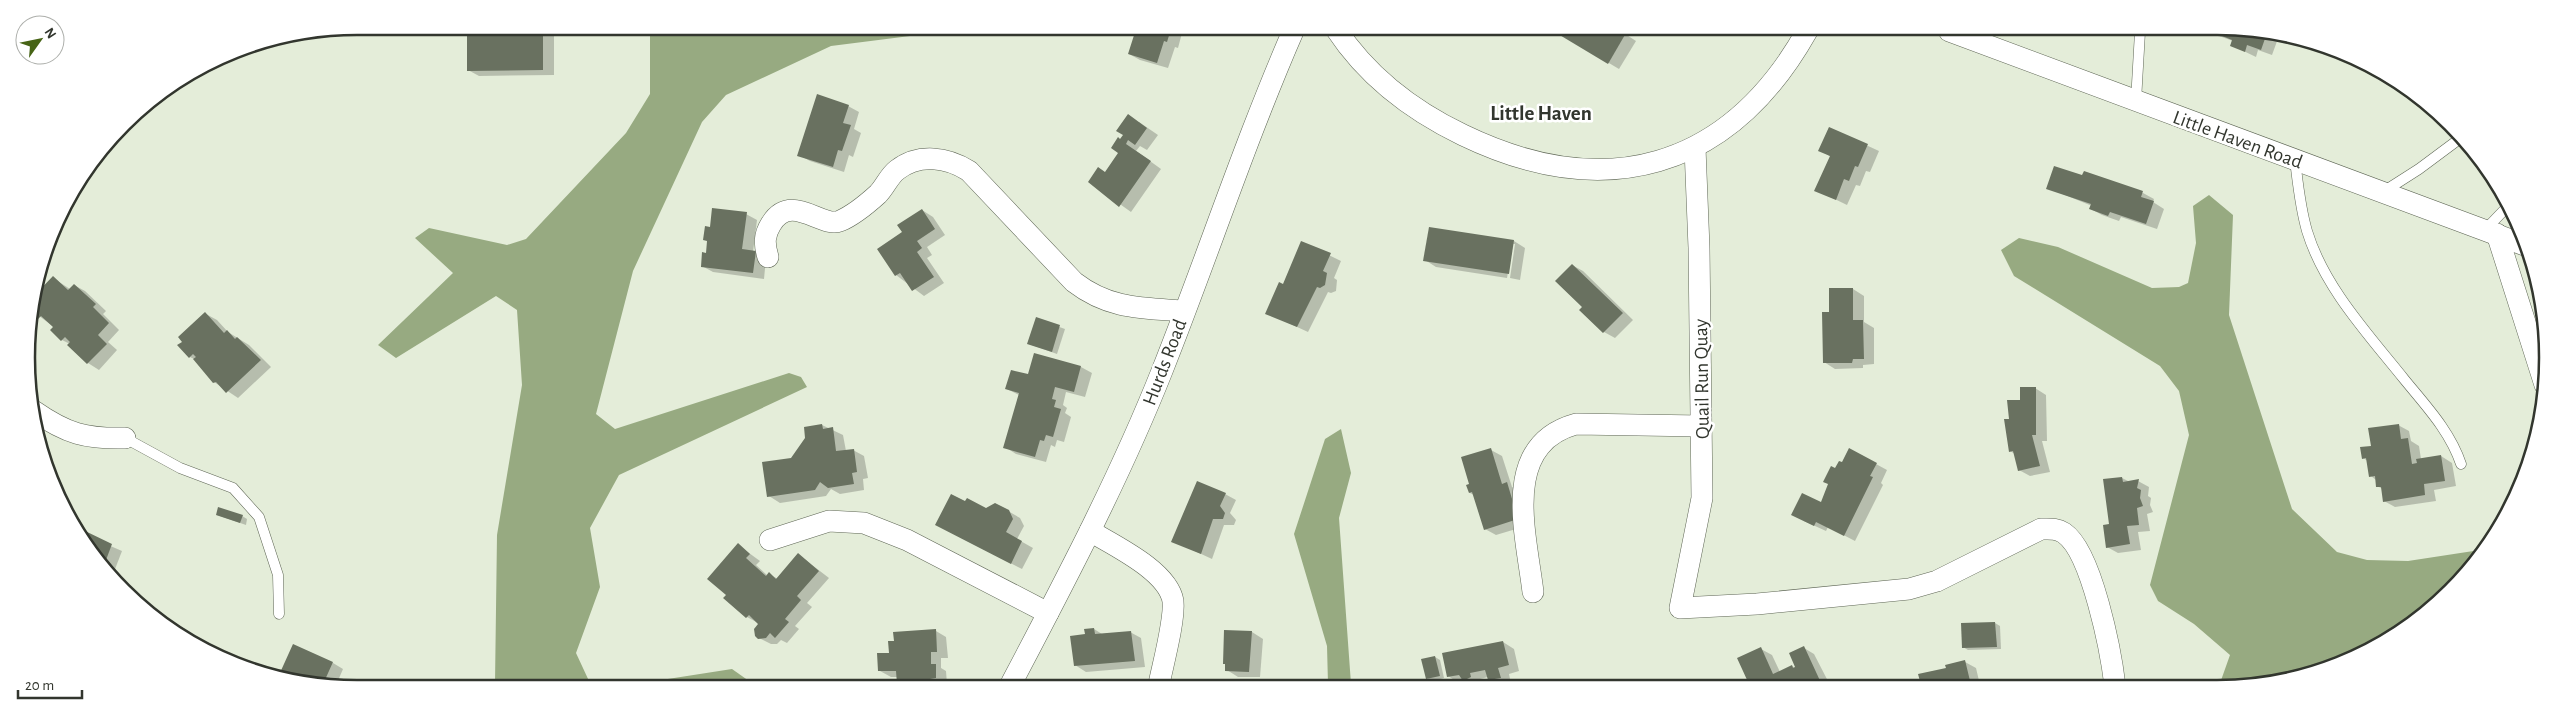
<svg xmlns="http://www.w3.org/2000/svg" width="2574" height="715" font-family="'Alegreya Sans',sans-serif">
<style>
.water{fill:#97aa81}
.shadow{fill:#0003}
.building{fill:#697160}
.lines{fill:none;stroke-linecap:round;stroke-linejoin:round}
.lane-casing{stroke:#5f6756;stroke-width:11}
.street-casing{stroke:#5f6756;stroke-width:22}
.lane{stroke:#fff;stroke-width:10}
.street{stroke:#fff;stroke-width:21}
.labels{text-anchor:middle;stroke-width:5;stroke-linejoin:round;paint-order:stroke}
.street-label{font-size:20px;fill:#32362e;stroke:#fff}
.neighbourhood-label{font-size:21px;font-weight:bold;fill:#32362e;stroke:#fff}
.rim{fill:none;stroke:#32362e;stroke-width:2.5}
</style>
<rect width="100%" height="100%" fill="#e4edd9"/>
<g class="water">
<polygon points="650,27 941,28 910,36 831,46 726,95 702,122 633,271 596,414 615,429 789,373 801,377 807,387 619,475 590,528 600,587 576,653 589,681 598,683 495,683 497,535 522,385 517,310 496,296 396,358 378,345 453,273 415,238 429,228 507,245 526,239 626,133 650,94"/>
<polygon points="2209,195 2233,215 2229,315 2292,509 2337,552 2367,560 2408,561 2480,550 2451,592 2363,655 2259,686 2219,686 2230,655 2194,624 2158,601 2150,585 2189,435 2179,391 2160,366 2014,276 2001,250 2019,238 2058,247 2152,288 2179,287 2188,283 2196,243 2193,206"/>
<polygon points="1341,429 1351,473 1339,518 1351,684 1328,684 1327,646 1294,534 1325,439"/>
<polygon points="732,669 749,681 748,683 642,683"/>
</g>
<g class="shadow">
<polygon points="468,27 554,27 554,75 479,76 468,70"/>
<polygon points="1137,29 1191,29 1189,36 1182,33 1178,48 1175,47 1168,68 1140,60 1129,54"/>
<polygon points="1619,30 1636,41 1619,69 1560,34"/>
<polygon points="2208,32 2280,33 2272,55 2258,50 2256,57 2231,45 2233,41"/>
<polygon points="848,106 859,112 854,129 861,133 853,157 849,155 844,172 810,161 799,155"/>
<polygon points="1139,122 1158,135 1147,150 1140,146 1136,151 1161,169 1131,212 1089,182 1105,173 1120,152 1121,141"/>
<polygon points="1829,128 1879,151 1870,172 1866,171 1860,186 1856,185 1847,205 1816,190 1831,157 1820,150"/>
<polygon points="2084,172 2143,193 2154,199 2153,202 2164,209 2157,229 2121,217 2119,221 2102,215 2091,209 2092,206 2048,188 2083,177"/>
<polygon points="922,210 933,217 945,235 927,247 932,255 927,258 944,283 924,296 896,275 904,232"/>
<polygon points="746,214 757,220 753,252 766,258 764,279 713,272 702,266 707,254 711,228"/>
<polygon points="1430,228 1514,241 1525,248 1520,280 1510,278 1515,244 1513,244 1507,278 1436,267 1425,260"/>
<polygon points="1302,242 1341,261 1334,278 1337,280 1336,291 1331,293 1328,292 1308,332 1267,313 1284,286"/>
<polygon points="1572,265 1583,271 1633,320 1615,338 1604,332 1581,310 1583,307"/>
<polygon points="53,278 70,289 74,285 85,291 106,311 103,314 119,330 108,342 117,350 99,370 88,363 70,344 62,340 54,327 31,310 33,299"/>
<polygon points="1853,289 1864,296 1864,322 1874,328 1874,364 1863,365 1863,368 1835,369 1824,362 1830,314"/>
<polygon points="206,314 217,320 228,332 249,345 271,367 238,398 214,382 196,360 190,357"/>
<polygon points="1037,319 1065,329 1057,354 1029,344"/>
<polygon points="1035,354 1081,367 1092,373 1085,397 1066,392 1063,405 1067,408 1065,413 1071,417 1064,442 1057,440 1055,447 1051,445 1046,462 1016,454 1005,447 1019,395 1007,389 1029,376"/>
<polygon points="2035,388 2046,395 2047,441 2042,441 2050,472 2030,476 2019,470 2015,454 2010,451 2011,420 2021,401"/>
<polygon points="822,425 843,435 846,451 853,450 864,456 868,478 863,479 864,490 840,494 831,489 826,496 780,503 769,496 792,459"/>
<polygon points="2398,425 2409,431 2411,441 2419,446 2421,459 2441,456 2452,463 2456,486 2434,490 2436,501 2395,507 2384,501 2383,489 2377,486 2376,480 2371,476 2368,461 2363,458 2373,447"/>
<polygon points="1491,450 1502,456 1512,487 1518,490 1529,525 1496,535 1485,529 1474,495 1470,493 1471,485"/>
<polygon points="1876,464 1887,470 1881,483 1883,485 1855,541 1828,527 1826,531 1804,521 1822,504 1836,470"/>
<polygon points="2122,478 2130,482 2138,481 2149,487 2148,496 2151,498 2150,505 2153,512 2147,514 2150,531 2138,532 2141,550 2118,553 2107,547 2111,525 2105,480"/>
<polygon points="1225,494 1236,500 1230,513 1236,520 1234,525 1224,525 1212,559 1173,541"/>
<polygon points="966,503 986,509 1008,511 1020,518 1024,526 1017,539 1033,548 1022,569 948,531"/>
<polygon points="217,515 242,516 247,519 246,525"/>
<polygon points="78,532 122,551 112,577 95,559"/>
<polygon points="738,545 760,561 756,565 768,576 769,574 778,579 799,555 829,578 807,603 812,607 795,626 799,629 787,643 781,640 777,644 771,644 759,638 760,624 747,617 725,598 727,595"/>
<polygon points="1995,623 2000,626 2001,649 1968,650 1963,647 1962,624"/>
<polygon points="1094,629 1102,634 1130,632 1141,638 1145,667 1086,672 1075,665 1086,635"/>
<polygon points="936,631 946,637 948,658 941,658 941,668 946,671 947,684 898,684 898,677 891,677 880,671 895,642"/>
<polygon points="1252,632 1263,639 1260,677 1238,677 1227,670 1226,665"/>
<polygon points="1503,642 1514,649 1519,671 1509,674 1511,684 1497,685 1488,677 1480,679 1482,683 1472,685 1466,681 1459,683 1448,676"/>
<polygon points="1804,648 1814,654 1830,685 1746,685 1750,683 1761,649 1772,655 1780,672 1792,666 1798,670"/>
<polygon points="1435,657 1440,660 1444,678 1432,681 1427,678"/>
<polygon points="1965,662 1976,668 1980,685 1922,685 1920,675 1948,669"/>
<polygon points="333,663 343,669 337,683 293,682 258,669 279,677"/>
</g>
<g class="building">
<polygon points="467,27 543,27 543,70 467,71"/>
<polygon points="1136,29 1171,29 1167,42 1164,41 1157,63 1128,54"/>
<polygon points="1560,30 1621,30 1626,33 1608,64 1558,34"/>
<polygon points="2212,32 2250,32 2267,33 2261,50 2247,45 2245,52 2230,46 2232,40"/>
<polygon points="817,94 849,105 843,123 851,125 842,151 838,150 833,167 797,156"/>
<polygon points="1128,114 1147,128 1135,145 1128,140 1126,144 1151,161 1119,207 1088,182 1098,167 1105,172 1118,153 1111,148 1118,137 1120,139 1123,135 1116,131"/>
<polygon points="1829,127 1868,144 1858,167 1855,166 1849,181 1844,179 1836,200 1814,191 1830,156 1818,151"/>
<polygon points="2054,166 2082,175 2084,171 2143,191 2141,197 2154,201 2146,224 2110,212 2108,216 2089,209 2091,204 2046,189"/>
<polygon points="712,208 747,212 742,249 756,251 753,273 701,267 702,252 706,253 707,241 703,240 705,226 710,227"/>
<polygon points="922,209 935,229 917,241 922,248 917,252 934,277 912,291 900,273 895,276 877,249 902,232 897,225"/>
<polygon points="1429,227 1514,240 1509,274 1423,261"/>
<polygon points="1301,241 1331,253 1323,271 1327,273 1325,285 1320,288 1317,287 1297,327 1265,314 1279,282 1283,284"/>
<polygon points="1572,264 1623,313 1603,333 1579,310 1582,307 1555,281"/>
<polygon points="53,276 68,290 74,284 96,304 93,307 109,323 98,335 107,344 87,364 67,345 70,342 65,337 61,341 50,330 53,327 41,316 38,319 31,312 33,297"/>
<polygon points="1829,288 1853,288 1853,320 1863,320 1864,359 1853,359 1852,363 1823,363 1822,312 1829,312"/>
<polygon points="205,312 224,333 227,330 235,339 237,337 261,360 226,393 216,382 213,383 193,359 196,357 193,354 189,358 177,345 182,342 178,337"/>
<polygon points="1036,317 1060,325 1052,352 1027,344"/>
<polygon points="1034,353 1081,366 1074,392 1055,387 1052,399 1056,400 1054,407 1061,409 1053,437 1046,435 1044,441 1040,440 1035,457 1003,448 1019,393 1005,389 1011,370 1028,374"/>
<polygon points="2020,387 2036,387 2036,435 2032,435 2040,466 2018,471 2013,451 2009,452 2004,419 2009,419 2007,400 2020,400"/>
<polygon points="822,424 823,429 833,427 836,451 854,449 857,472 852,473 854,484 828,488 820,482 815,490 767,497 762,462 791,458 805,438 804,427"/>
<polygon points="2399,424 2401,439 2408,438 2412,464 2417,463 2416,459 2441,455 2445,481 2424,484 2425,495 2383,502 2381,487 2376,487 2375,476 2369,477 2366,458 2362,459 2360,447 2371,446 2368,428"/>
<polygon points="1491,448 1502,484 1507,482 1518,519 1484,530 1472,492 1469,493 1466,485 1469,484 1461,457"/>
<polygon points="1849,448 1877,463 1870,476 1873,477 1844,536 1816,522 1814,526 1791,515 1802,493 1821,502 1828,484 1823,482 1831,466 1835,468 1839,461 1842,462"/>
<polygon points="2122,477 2123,482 2139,479 2137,488 2141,490 2140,498 2143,506 2137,508 2139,525 2127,526 2130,544 2106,548 2103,525 2109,524 2103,479"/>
<polygon points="1197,481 1226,493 1220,506 1225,513 1223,519 1213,519 1201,554 1171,542"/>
<polygon points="951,494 965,501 967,498 986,508 995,503 1009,510 1013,519 1006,532 1022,541 1011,564 935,525"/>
<polygon points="218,507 243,515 240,523 216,515"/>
<polygon points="83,530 112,544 103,568 77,531 82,533"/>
<polygon points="738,543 750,554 746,558 766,576 769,572 776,579 798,553 819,571 797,596 801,600 785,619 789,622 775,638 770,633 766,638 758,639 755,636 754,629 758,624 749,615 746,618 723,598 726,595 707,579"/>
<polygon points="1995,622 1997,647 1962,648 1961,623"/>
<polygon points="1094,628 1095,634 1131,631 1135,661 1074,666 1070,636 1085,634 1084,629"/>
<polygon points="936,629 937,652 931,652 931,664 936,664 936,678 930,679 930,682 937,684 897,684 896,671 878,671 877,653 889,653 888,641 894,641 893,632"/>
<polygon points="1224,630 1252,631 1249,672 1225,671 1225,664 1223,664"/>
<polygon points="1503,641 1509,665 1498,668 1501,678 1488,680 1485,670 1470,673 1471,677 1463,681 1459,675 1447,677 1442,653"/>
<polygon points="293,644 333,662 324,682 293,682 257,669 258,666 279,675"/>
<polygon points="1804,646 1822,685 1742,685 1748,682 1737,658 1761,647 1773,674 1792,665 1793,668 1795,667 1789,653"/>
<polygon points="1435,656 1440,676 1426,679 1421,659"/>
<polygon points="1965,660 1971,685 1921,685 1918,674 1946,668 1945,665"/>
</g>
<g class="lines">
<defs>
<g id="lane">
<polyline points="2136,101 2140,32"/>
<path d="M2295 160C2298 184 2300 207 2307 231 2324 287 2368 334 2404 379 2426 406 2450 431 2461 464"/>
<polyline points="2383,192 2419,169 2462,137"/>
<polyline points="2485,230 2509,205"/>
<polyline points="125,438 180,468 233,488 259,517 278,575 279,614"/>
</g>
<g id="street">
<path d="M1336 29C1367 76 1413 111 1463 135 1604 203 1728 171 1807 31"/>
<polyline points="1949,31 2527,246"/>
<path d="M1695 148 1699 248 1702 498 1680 608 1757 604 1909 589 1937 581 2041 529C2050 529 2056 528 2064 533 2092 552 2111 652 2115 686"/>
<polyline points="2497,234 2545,385"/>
<path d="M768 257C764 244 764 235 771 224 791 191 822 229 840 221 854 215 867 204 878 194 885 187 889 176 897 170 919 153 947 157 969 171L1074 282C1109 309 1141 308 1184 311"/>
<path d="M34 411C67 434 86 439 125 438"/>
<path d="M1090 531C1115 546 1168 571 1173 601 1175 620 1163 664 1159 684"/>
<polyline points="770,540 829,521 864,523 907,540 1048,613"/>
<path d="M1533 592C1526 533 1500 445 1576 424L1701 426"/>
<path d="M1011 684C1065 581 1119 479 1162 371 1207 258 1245 141 1294 29"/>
</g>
</defs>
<use href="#lane" class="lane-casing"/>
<use href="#street" class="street-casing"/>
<use href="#lane" class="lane"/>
<use href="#street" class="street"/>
</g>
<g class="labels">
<g class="street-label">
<text transform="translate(2238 139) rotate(20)" y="7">Little Haven Road</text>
<text transform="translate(1164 362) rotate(-69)" y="7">Hurds Road</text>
<text transform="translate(1701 379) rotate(-91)" y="7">Quail Run Quay</text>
</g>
<g class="neighbourhood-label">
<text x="1541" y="120">Little Haven</text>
</g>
</g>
<path d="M0 0H2574V715H0ZM357 35H2217A322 322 0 0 1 2539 357V358A322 322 0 0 1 2217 680H357A322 322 0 0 1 35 358V357A322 322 0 0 1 357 35Z" fill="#fff" fill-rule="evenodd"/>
<path class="rim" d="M357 35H2217A322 322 0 0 1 2539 357V358A322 322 0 0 1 2217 680H357A322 322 0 0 1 35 358V357A322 322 0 0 1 357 35Z"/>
<g transform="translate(40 40) rotate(57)"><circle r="24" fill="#ffffff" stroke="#adafab"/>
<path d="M0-4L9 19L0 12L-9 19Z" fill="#476416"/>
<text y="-8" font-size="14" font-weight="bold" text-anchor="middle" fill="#32362e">N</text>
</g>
<path d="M18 690v8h64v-8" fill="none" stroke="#32362e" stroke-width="2.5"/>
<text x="25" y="690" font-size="15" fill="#32362e" stroke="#ffffff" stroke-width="4" paint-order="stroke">20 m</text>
</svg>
